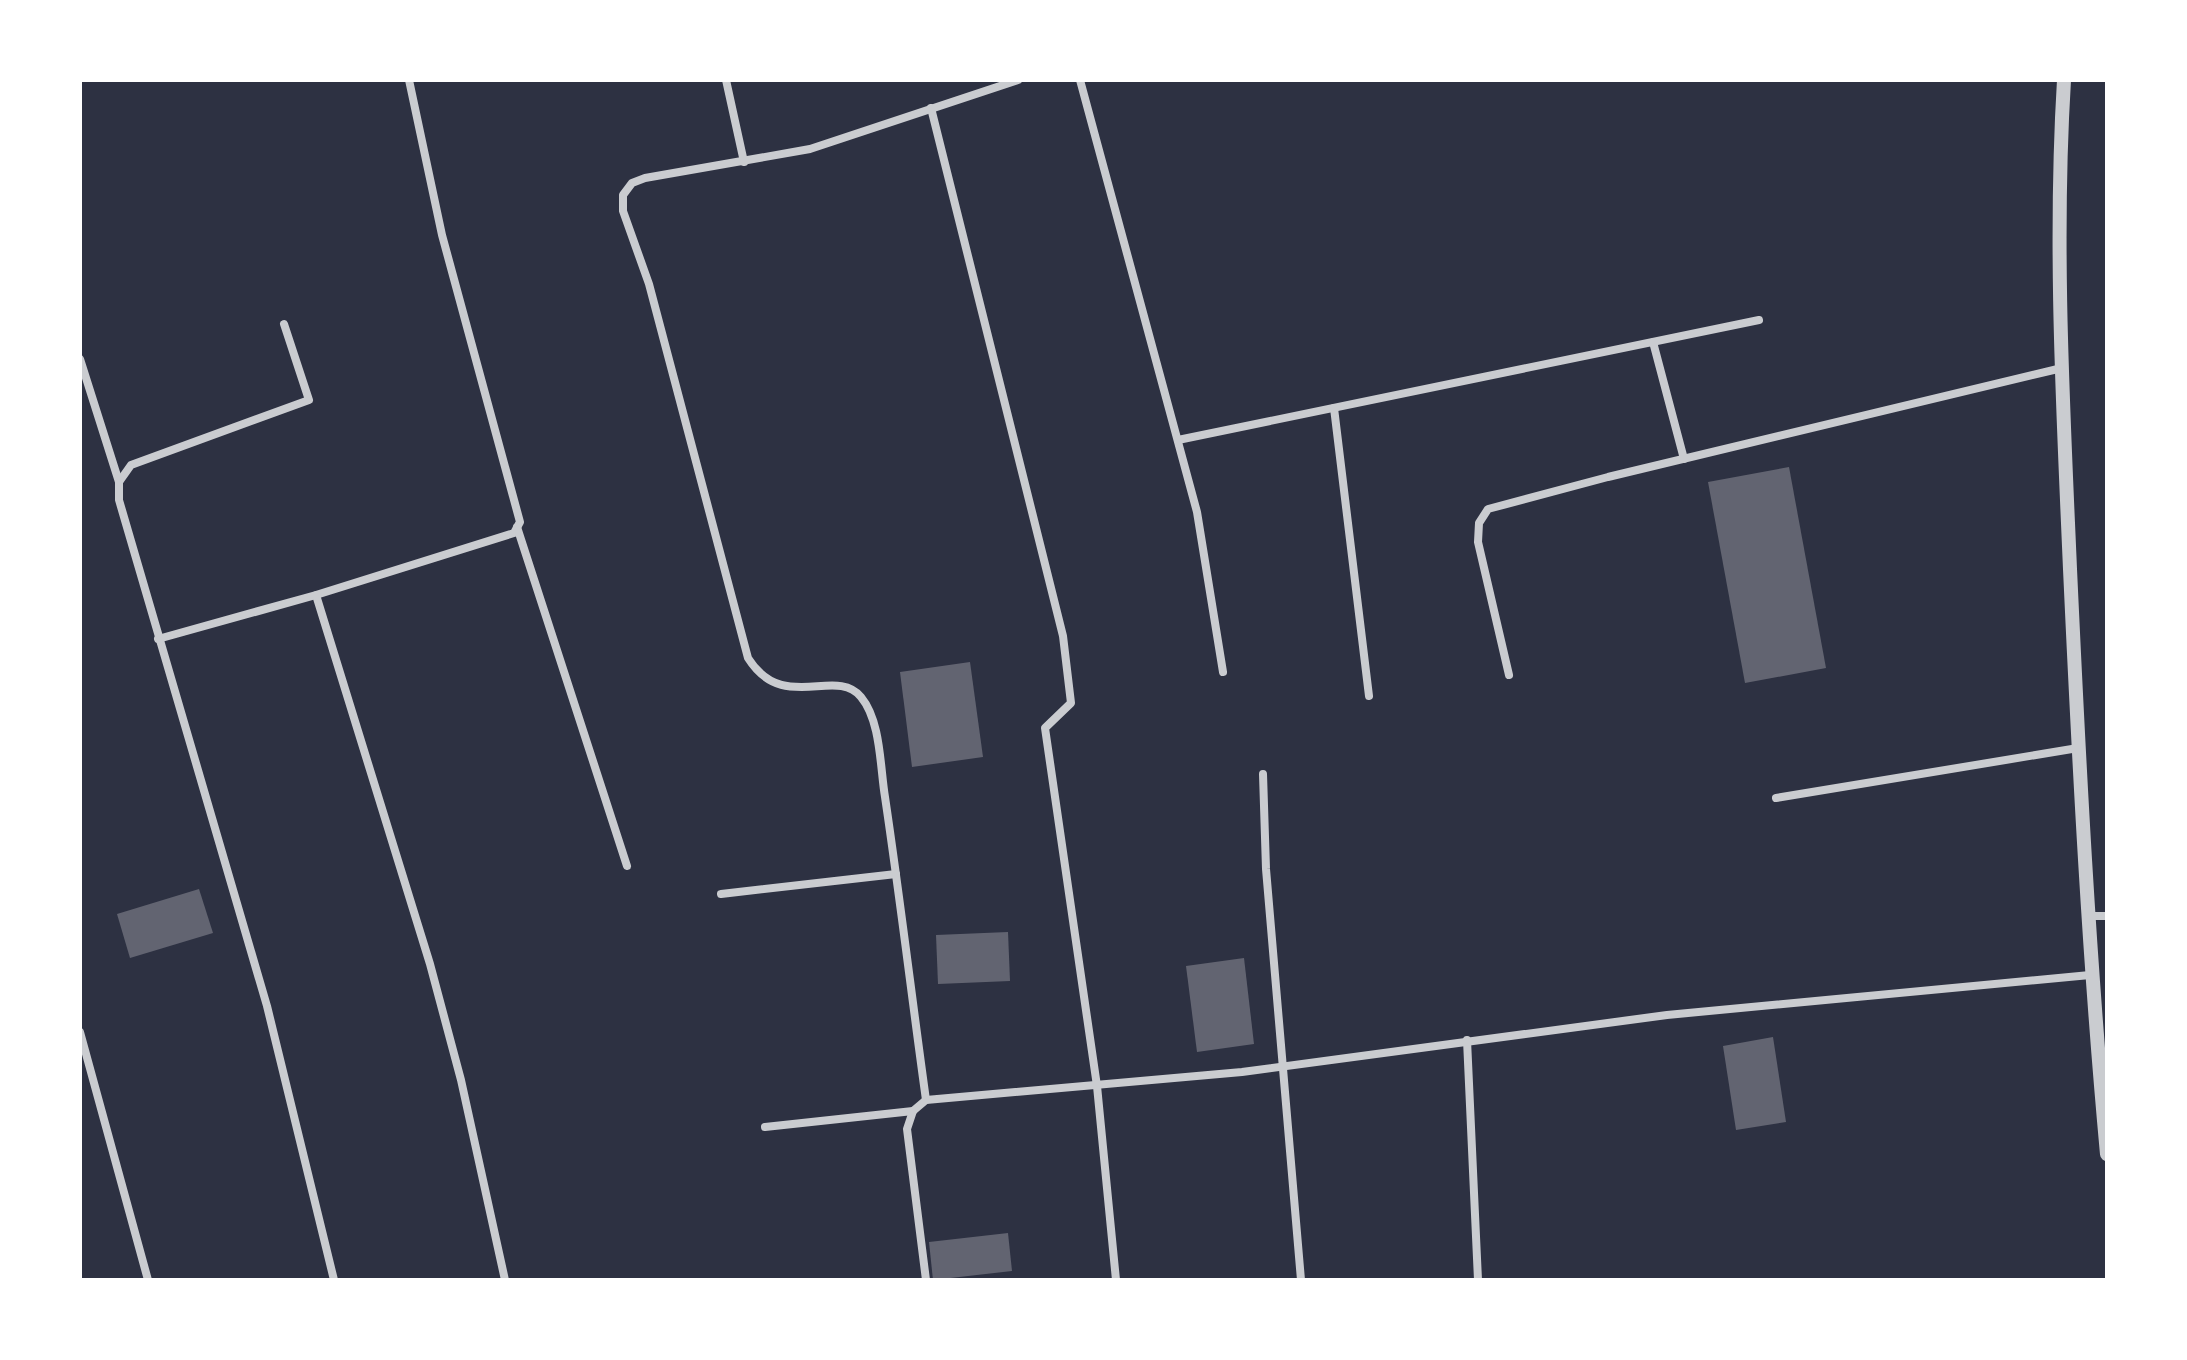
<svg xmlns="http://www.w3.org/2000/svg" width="2187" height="1360" font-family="Manrope,sans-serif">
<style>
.building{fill:#626471}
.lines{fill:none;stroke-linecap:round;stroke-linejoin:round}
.minor{stroke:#caccd0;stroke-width:8}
.tertiary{stroke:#caccd0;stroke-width:14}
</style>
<rect width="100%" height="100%" fill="#2d3142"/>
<g class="building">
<polygon points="1789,467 1826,668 1745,683 1708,482"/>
<polygon points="970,662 983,757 912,767 900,672"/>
<polygon points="199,889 213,933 130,958 117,914"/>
<polygon points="1008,932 1010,981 938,984 936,935"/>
<polygon points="1244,958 1254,1044 1197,1052 1186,966"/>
<polygon points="1773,1037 1786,1122 1736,1130 1723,1046"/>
<polygon points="1008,1233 1012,1271 933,1280 929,1242"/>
</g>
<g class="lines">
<g class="minor">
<polyline points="726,80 744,162"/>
<polyline points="1080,80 1197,512 1223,672"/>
<polyline points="931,108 1063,636 1071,703 1045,728 1097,1086 1116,1280"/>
<polyline points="284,324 309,400 131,465 119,482 119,500 267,1006 334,1280"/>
<polyline points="1653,342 1684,459"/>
<polyline points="80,359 119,482"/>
<polyline points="1334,408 1369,696"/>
<polyline points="1178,440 1759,320"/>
<polyline points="517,527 627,866"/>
<polyline points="316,595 430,964 461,1080 505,1280"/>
<polyline points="158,639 316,595 514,533 520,522 442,235 409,80"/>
<polyline points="1509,675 1478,542 1479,523 1488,509 1608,477 2062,368"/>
<polyline points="1263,774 1266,869 1301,1280"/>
<polyline points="1776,798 2078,748"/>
<polyline points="721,894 896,874"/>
<polyline points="2088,916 2107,916"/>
<polyline points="80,1032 148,1280"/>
<polyline points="1467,1040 1478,1280"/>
<path d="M926 1100C912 999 900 898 885 797 880 767 881 721 861 697 836 666 783 714 748 658L649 284 623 211V195L632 183 645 178 810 149 1018 80"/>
<polyline points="765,1127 913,1111"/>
<polyline points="926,1280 907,1129 913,1111 926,1100 1242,1072 1667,1015 2090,975"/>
</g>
<path class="tertiary" d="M2064 80C2054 243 2063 406 2070 569 2079 764 2089 959 2107 1154"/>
</g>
<rect width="2187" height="1360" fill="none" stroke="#ffffff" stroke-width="164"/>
</svg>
